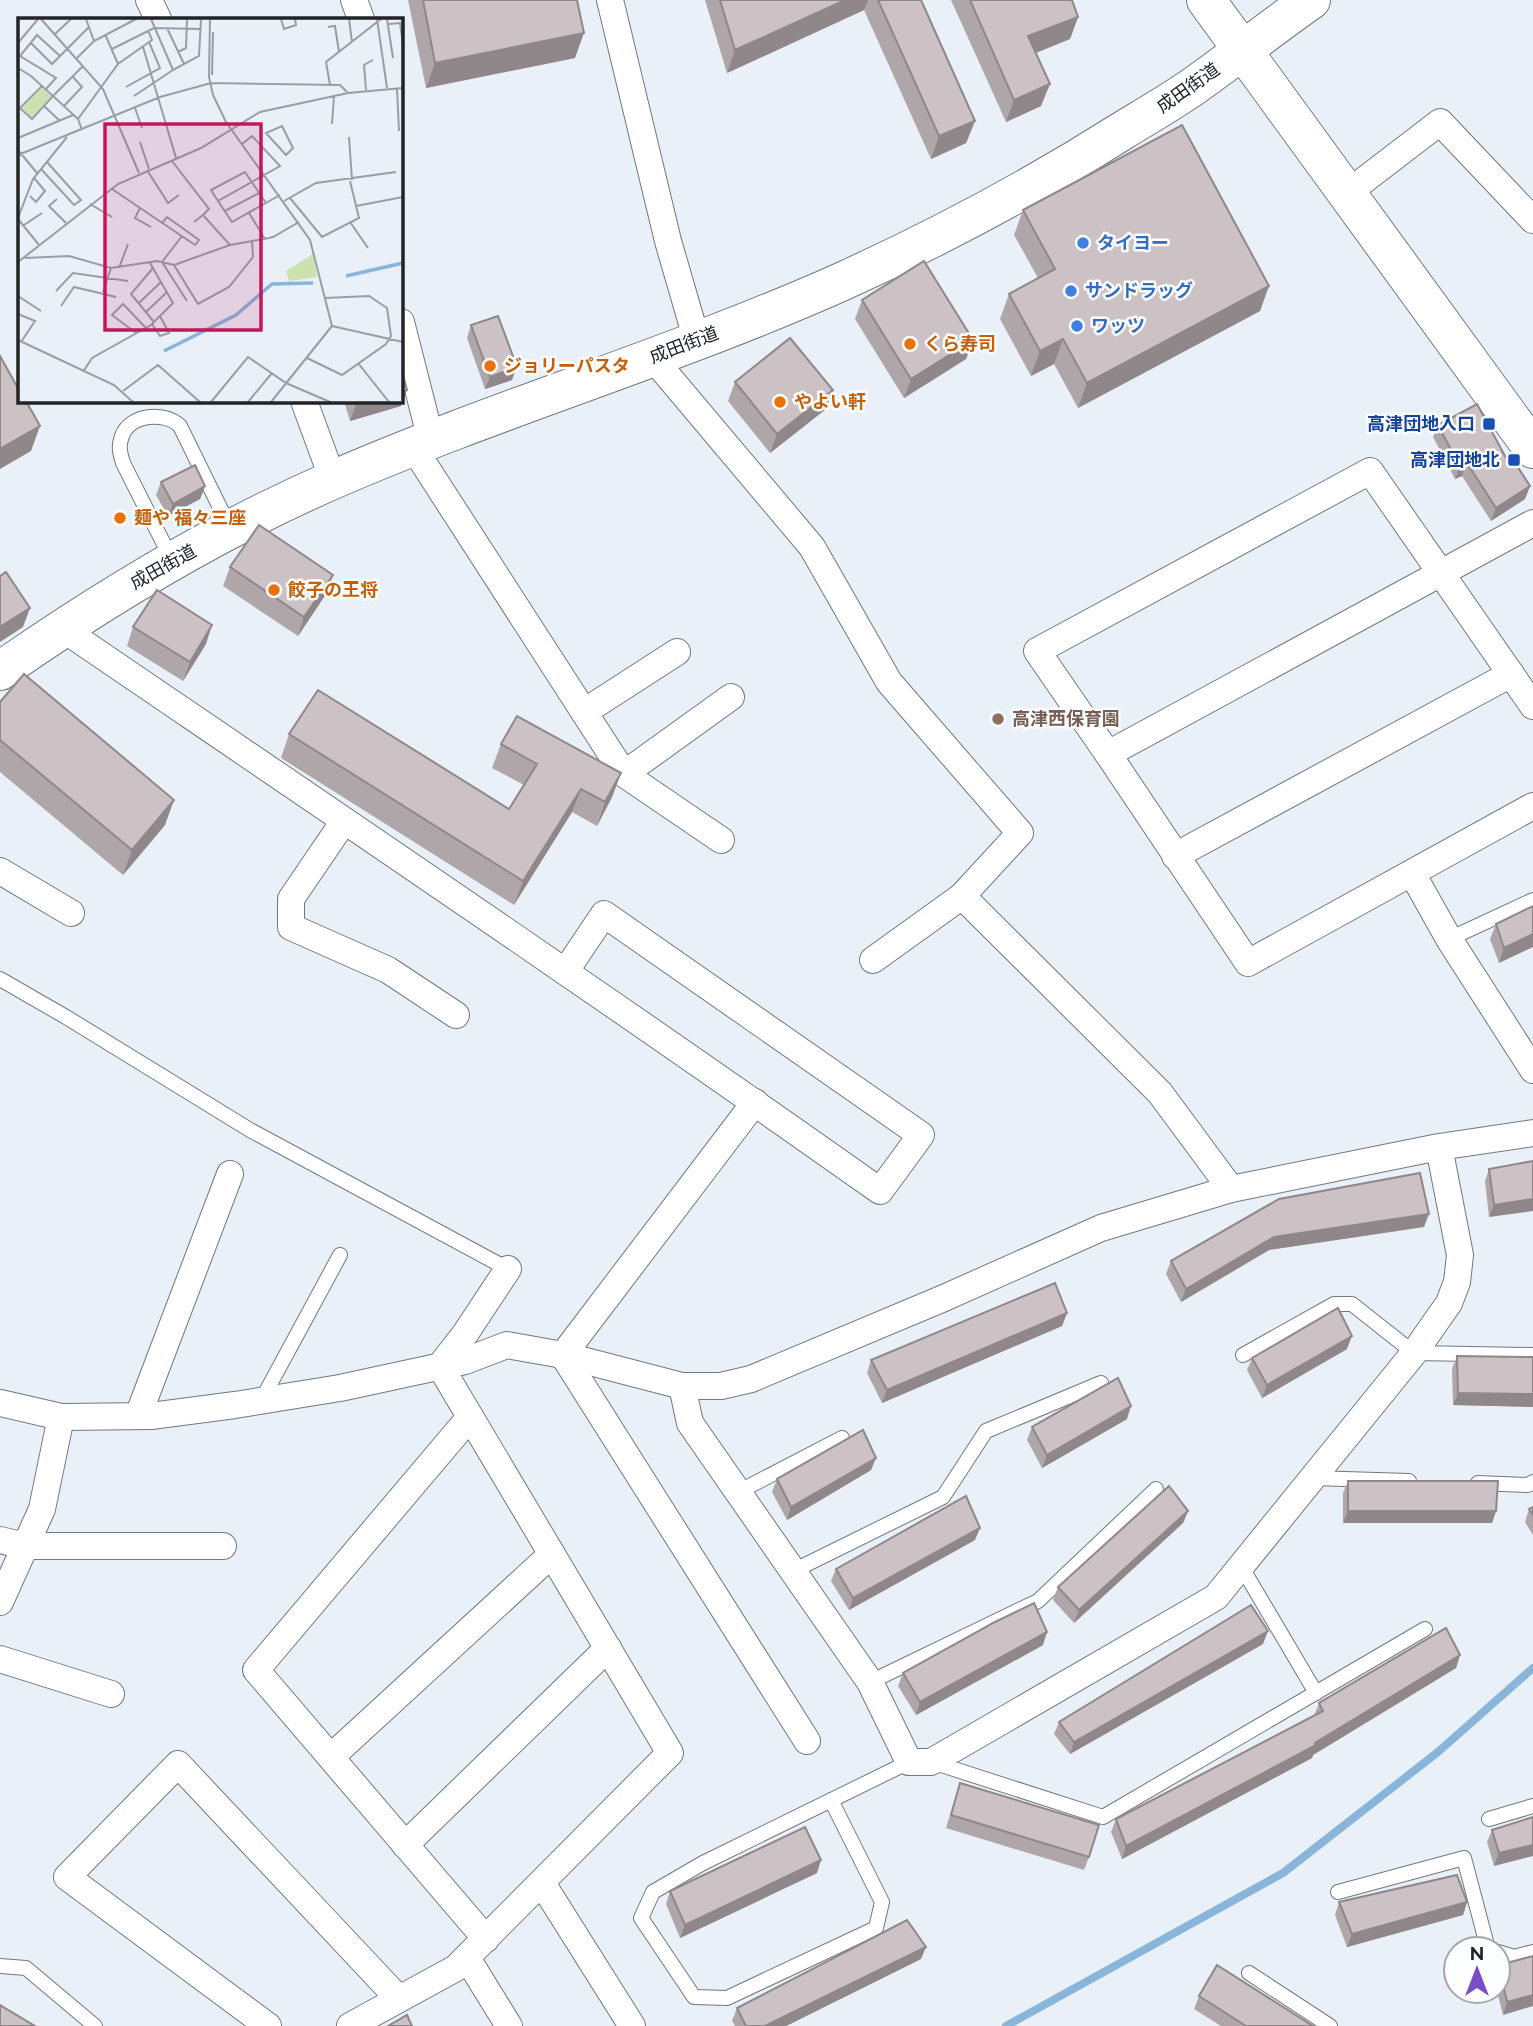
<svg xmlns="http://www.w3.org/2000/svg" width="1533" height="2026" font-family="Raleway,'Noto Sans JP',sans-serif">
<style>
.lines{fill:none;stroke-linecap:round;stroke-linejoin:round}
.stream{stroke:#89b5db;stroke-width:8}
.lane-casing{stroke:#71787e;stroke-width:16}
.street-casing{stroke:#71787e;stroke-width:28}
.secondary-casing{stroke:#71787e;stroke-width:40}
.highway-casing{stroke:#71787e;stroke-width:40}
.lane{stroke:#fff;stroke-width:14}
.street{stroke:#fff;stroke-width:26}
.secondary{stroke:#fff;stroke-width:38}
.highway{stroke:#fff;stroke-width:38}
.wall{fill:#afa6a9}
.shaded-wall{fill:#8f8789}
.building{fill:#ccc1c4;stroke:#8f8789;stroke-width:2}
.shop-dot{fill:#3f7fe0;stroke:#fbfdfe;stroke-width:2.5}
.food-dot{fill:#e8710a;stroke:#fbfdfe;stroke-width:2.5}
.transit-dot{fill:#1a4fb4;stroke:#fbfdfe;stroke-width:2.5}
.education-dot{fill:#8d6e63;stroke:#fbfdfe;stroke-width:2.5}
.labels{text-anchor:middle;stroke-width:5;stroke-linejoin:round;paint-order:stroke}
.street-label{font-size:18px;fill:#212326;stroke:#fbfdfe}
.shop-label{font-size:18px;font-weight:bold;fill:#366cbe;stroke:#fbfdfe;text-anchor:start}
.food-label{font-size:18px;font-weight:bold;fill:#c56008;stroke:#fbfdfe;text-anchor:start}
.transit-label{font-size:18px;font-weight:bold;fill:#164399;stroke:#fbfdfe;text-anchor:end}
.education-label{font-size:18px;font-weight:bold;fill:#785e54;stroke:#fbfdfe;text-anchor:start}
.inset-river{fill:none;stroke:#89b5db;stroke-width:3.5}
.inset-road{fill:none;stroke:#999ea4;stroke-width:2}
.view{fill:#c2185b;fill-opacity:0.15;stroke:#c2185b;stroke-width:3.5}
.inset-edge{fill:none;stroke:#212326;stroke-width:3.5}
</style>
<rect width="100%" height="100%" fill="#e9f0f8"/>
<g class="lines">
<polyline class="stream" points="1006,2026 1283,1873 1438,1752 1533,1668"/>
<defs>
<g id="lane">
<path d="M172 560 123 463C120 453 118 446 122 436 130 414 165 411 180 426L230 528"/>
<polyline points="1449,939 1533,900"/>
<polyline points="0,979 66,1017 250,1130 508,1269"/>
<polyline points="1243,1355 1334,1304 1352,1304 1414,1353 1533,1355"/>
<polyline points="261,1401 340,1255"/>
<polyline points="1312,1478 1409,1481"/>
<polyline points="1478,1483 1528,1485 1533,1482"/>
<polyline points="738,1492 842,1438"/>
<polyline points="1241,1566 1316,1693"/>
<polyline points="793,1571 943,1497 986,1431 1101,1383"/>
<polyline points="870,1682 1038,1601 1156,1489"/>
<polyline points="932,1762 1103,1817 1425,1629"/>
<polyline points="831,1800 882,1902 876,1928 727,1998 694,1997 641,1918 653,1892 703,1863 909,1762"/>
<polyline points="1489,1819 1533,1806"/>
<polyline points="1338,1892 1464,1858 1488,1949"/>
<polyline points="1498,1952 1514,1957 1533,1952"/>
<polyline points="0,1966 26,1968 95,2026"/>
<polyline points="1249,1973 1330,2026"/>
</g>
<g id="street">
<polyline points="149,0 158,19"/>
<polyline points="354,0 361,19"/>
<polyline points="610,0 668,241 697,341"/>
<polyline points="1346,194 1440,122 1533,220"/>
<polyline points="401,322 431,440"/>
<polyline points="652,357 812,547 889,682 1020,833 962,896"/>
<polyline points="304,401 333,480"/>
<polyline points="413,447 624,774 731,697"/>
<polyline points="1533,523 1108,754 1248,963 1533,806"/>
<path d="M63 629C336 815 610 1000 880 1191L921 1135 604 914 565 972"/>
<polyline points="584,712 677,652"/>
<polyline points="1108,754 1037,651 1370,471 1533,706"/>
<polyline points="624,774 721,840"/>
<polyline points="344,821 291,899 291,927 388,970 456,1015"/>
<polyline points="1175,856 1511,674"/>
<polyline points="0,871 71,913"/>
<polyline points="1412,873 1449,939 1533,1070"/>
<polyline points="873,960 962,896 1160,1093 1231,1189"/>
<polyline points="755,1102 563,1355 807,1741"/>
<polyline points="1439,1147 1460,1255 1457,1282 1449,1303 1414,1353 1216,1597 931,1762 909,1762 870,1682 690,1423 682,1386 721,1386 751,1379 944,1298 1101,1228 1231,1189 1439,1147 1533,1133"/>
<polyline points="440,1366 465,1334 508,1269"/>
<polyline points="0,1403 61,1417 151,1416 235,1405 340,1388 465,1361 507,1345 563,1355 682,1386"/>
<polyline points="138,1416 230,1174"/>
<polyline points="470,1417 256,1670 486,1939"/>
<polyline points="0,1540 25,1546 223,1546"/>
<polyline points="0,1602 42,1509 61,1417"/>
<polyline points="0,1659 111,1694"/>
<polyline points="331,1757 552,1554"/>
<polyline points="405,1845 608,1648"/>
<polyline points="542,1883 632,2026"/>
<polyline points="467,1958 509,2026"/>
<polyline points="268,2026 67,1877 178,1764 399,1999"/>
<polyline points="350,2026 456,1968 670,1753 440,1366"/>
</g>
<polyline id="secondary" points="1206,0 1533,449"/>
<path id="highway" d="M0 671C106 597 217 530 335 479 501 407 675 356 841 282 938 238 1032 188 1122 131 1145 117 1169 103 1191 88 1232 59 1271 28 1311 0"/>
</defs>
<use href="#lane" class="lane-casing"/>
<use href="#street" class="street-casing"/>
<use href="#secondary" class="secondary-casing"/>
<use href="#highway" class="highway-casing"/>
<use href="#lane" class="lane"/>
<use href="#street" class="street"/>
<use href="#secondary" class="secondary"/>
<use href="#highway" class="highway"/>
</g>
<g class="wall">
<polygon points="408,0 577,0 575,58 426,88"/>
<polygon points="705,0 921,0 975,121 966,143 931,159 864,10 727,73"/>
<polygon points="951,0 1072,0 1078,17 1070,39 1036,53 1041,106 1006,122"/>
<polygon points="1023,210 1260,311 1078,408 1054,364 1031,376 1000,319 1009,294 1038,278 1014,235"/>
<polygon points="862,300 973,340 966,359 904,398 855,319"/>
<polygon points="471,325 512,380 485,389 467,338"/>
<polygon points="735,382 826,409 770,453 728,401"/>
<polygon points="344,401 401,401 401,406 350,421"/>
<polygon points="1438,425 1506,458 1530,486 1525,499 1491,521 1462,476 1455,479 1433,437"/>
<polygon points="161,482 205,486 200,499 168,516 156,495"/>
<polygon points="230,567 333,575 326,594 298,636 223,586"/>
<polygon points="133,627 206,644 183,681 127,646"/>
<polygon points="0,702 165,825 123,875 0,772"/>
<polygon points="289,734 509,809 524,785 492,768 501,744 621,773 612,797 597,826 572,812 514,905 281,758"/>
<polygon points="1533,906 1499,963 1490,939 1496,924"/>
<polygon points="1533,1161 1489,1217 1485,1181 1489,1169"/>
<polygon points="1424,1227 1269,1250 1181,1302 1166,1274 1171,1261"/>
<polygon points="1067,1313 1062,1326 882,1403 867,1373 871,1360"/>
<polygon points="1347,1349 1262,1398 1247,1370 1252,1358"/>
<polygon points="1457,1356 1533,1357 1533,1407 1453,1405 1452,1369"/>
<polygon points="1127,1419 1042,1468 1027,1440 1032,1427"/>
<polygon points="871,1470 787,1520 772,1492 777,1479"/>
<polygon points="1348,1481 1496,1511 1492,1523 1343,1523 1343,1493"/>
<polygon points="1533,1507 1533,1535 1525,1522 1529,1509"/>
<polygon points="1188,1511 1183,1523 1074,1623 1053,1600 1058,1587"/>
<polygon points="975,1540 849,1610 831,1581 836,1569"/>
<polygon points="1263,1644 1070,1754 1054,1734 1059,1722"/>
<polygon points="1043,1645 916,1715 898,1686 903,1673"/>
<polygon points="1460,1655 1456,1668 1313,1755 1312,1758 1122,1859 1111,1832 1116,1819 1314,1716 1319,1703"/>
<polygon points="960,1783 1089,1857 1084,1870 946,1828"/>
<polygon points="1533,1817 1494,1866 1487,1842 1492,1830"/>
<polygon points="817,1873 680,1938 666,1904 670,1891"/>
<polygon points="1339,1902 1467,1902 1463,1915 1347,1947 1335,1915"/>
<polygon points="1533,1956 1503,2015 1497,1991 1499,1965"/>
<polygon points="921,1959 786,2026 735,2026 732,2021 737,2008"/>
<polygon points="1199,1996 1313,2026 1221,2026 1194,2009"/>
</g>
<g class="shaded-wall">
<polygon points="845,0 868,0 864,10 727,73 735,50"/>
<polygon points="1078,17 1070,39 1020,59 1028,36"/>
<polygon points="584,33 575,58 426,88 435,63"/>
<polygon points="1050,84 1041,106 1006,122 1014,100"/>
<polygon points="975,121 966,143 931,159 939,136"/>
<polygon points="1269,286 1260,311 1078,408 1087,383"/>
<polygon points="1063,339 1054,364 1031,376 1040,351"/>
<polygon points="973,340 966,359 904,398 911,379"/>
<polygon points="517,367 512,380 485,389 490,377"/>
<polygon points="407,390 401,406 350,421 356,405 371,401 401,401 401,392"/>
<polygon points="833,390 826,409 770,453 777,434"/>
<polygon points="40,426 31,451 0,469 0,449"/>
<polygon points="1467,463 1462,476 1455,479 1460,467"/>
<polygon points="205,486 200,499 168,516 173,504"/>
<polygon points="1530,486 1525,499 1491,521 1496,508"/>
<polygon points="333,575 326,594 298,636 304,617"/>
<polygon points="30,608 23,627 0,642 0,627"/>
<polygon points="212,625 206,644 183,681 190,662"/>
<polygon points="621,773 612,797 597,826 605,802"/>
<polygon points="581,789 572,812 514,905 523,881"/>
<polygon points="174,800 165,825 123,875 132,850"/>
<polygon points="1533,934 1533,947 1499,963 1504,948"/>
<polygon points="1533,1199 1533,1211 1489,1217 1494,1205"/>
<polygon points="1429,1214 1424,1227 1269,1250 1181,1302 1186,1289 1274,1237"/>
<polygon points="1067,1313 1062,1326 882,1403 887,1390"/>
<polygon points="1352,1336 1347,1349 1262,1398 1267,1385"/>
<polygon points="1458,1393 1533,1394 1533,1407 1453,1405"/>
<polygon points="1131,1406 1127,1419 1042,1468 1047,1455"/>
<polygon points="876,1458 871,1470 787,1520 791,1507"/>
<polygon points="1188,1511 1183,1523 1074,1623 1079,1610"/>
<polygon points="1348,1511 1496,1511 1492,1523 1343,1523"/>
<polygon points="980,1528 975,1540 849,1610 853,1598"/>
<polygon points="1268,1631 1263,1644 1070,1754 1074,1742"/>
<polygon points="1047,1632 1043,1645 916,1715 920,1702"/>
<polygon points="1460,1655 1456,1668 1313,1755 1312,1758 1122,1859 1126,1846 1315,1743"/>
<polygon points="1533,1845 1533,1856 1494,1866 1499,1853"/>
<polygon points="821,1860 817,1873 680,1938 685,1925"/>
<polygon points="1467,1902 1463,1915 1347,1947 1352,1934"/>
<polygon points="926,1947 921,1959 786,2026 765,2026"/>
<polygon points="1533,1995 1533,2006 1503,2015 1507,2002"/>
</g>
<g class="building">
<polygon points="423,0 577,0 584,33 435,63"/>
<polygon points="720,0 845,0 735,50"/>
<polygon points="878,0 921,0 975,121 939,136"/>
<polygon points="970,0 1072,0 1078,17 1028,36 1050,84 1014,100"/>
<polygon points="1182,125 1269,286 1087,383 1063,339 1040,351 1009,294 1055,269 1023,210"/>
<polygon points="924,261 973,340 911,379 862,300"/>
<polygon points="498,316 517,367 490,377 471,325"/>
<polygon points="790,338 833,390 777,434 735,382"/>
<polygon points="0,356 19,390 19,401 26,401 40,426 0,449"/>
<polygon points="401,368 407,390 401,392"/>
<polygon points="355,401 371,401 356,405"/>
<polygon points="1477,404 1506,458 1510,455 1530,486 1496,508 1467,463 1460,467 1438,425"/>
<polygon points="195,465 205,486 173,504 161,482"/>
<polygon points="259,525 333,575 304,617 230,567"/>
<polygon points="6,572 30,608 0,627 0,576"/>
<polygon points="157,590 212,625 190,662 133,627"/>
<polygon points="24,674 174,800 132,850 0,740 0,702"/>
<polygon points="318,690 509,809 537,764 501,744 517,716 621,773 605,802 581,789 523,881 289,734"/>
<polygon points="1533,906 1533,934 1504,948 1496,924"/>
<polygon points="1533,1161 1533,1199 1494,1205 1489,1169"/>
<polygon points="1420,1173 1429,1214 1274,1237 1186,1289 1171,1261 1279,1199"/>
<polygon points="1055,1283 1067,1313 887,1390 871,1360"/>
<polygon points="1338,1308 1352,1336 1267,1385 1252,1358"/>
<polygon points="1457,1356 1533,1357 1533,1394 1458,1393"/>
<polygon points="1118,1378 1131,1406 1047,1455 1032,1427"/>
<polygon points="863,1430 876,1458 791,1507 777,1479"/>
<polygon points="1348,1481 1498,1481 1496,1511 1348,1511"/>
<polygon points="1169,1486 1188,1511 1079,1610 1058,1587"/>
<polygon points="966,1496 980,1528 853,1598 836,1569"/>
<polygon points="1533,1507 1533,1515 1529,1509"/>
<polygon points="1034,1603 1047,1632 920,1702 903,1673 995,1622"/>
<polygon points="1251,1605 1268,1631 1074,1742 1059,1722"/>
<polygon points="1446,1628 1460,1655 1315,1743 1316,1745 1126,1846 1116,1819 1323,1711 1319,1703"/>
<polygon points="960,1783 1099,1825 1089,1857 951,1815"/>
<polygon points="1533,1817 1533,1845 1499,1853 1492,1830"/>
<polygon points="805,1827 821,1860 685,1925 670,1891"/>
<polygon points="1457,1875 1467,1902 1352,1934 1339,1902"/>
<polygon points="907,1920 926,1947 765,2026 746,2026 737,2008"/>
<polygon points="1533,1956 1533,1995 1507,2002 1499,1965"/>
<polygon points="1217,1965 1313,2026 1246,2026 1199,1996"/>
<polygon points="0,2005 35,2026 0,2026"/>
<polygon points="407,2015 412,2026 388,2026"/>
</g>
<g class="shop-dot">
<circle cx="1083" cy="243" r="7"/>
<circle cx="1071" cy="291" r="7"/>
<circle cx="1077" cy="326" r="7"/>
</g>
<g class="food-dot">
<circle cx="910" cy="344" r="7"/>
<circle cx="490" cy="366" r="7"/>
<circle cx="780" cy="402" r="7"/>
<circle cx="120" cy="518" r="7"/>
<circle cx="274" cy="590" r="7"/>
</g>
<g class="transit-dot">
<rect x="1482" y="417" width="14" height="14" rx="3.5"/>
<rect x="1507" y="453" width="14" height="14" rx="3.5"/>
</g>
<circle class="education-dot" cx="998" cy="719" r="7"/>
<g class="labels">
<g class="street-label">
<text transform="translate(1188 88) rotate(-35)" y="6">成田街道</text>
<text transform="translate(684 345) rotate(-21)" y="6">成田街道</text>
<text transform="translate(163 567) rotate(-29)" y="6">成田街道</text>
</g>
<g class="shop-label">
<text x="1097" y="249">タイヨー</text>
<text x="1085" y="297">サンドラッグ</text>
<text x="1091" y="332">ワッツ</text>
</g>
<g class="food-label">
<text x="924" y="350">くら寿司</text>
<text x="504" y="372">ジョリーパスタ</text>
<text x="794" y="408">やよい軒</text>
<text x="134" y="524">麺や 福々三座</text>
<text x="288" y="596">餃子の王将</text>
</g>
<g class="transit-label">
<text x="1475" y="430">高津団地入口</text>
<text x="1500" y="466">高津団地北</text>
</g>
<g class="education-label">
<text x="1012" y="725">高津西保育園</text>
</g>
</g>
<g transform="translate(18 18)">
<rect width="385" height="385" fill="#e9f0f8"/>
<path d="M24 70 33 78 14 99 4 90ZM295 236 299 259 271 263 268 253Z" fill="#cbe1af"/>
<path class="inset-river" d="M328 258 385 245M146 333 218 297 254 266 295 265"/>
<path class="inset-road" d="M23 1 85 71 121 155M68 1 76 23M133 1 155 52 181 38 183 2M192 1 191 59 195 77 208 104 292 222 314 308M263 1 266 11 278 7 277 1M331 1 334 24M359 1 369 70M369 1 375 40M371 6 382 5 385 26M310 9 317 8 321 34M149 10 166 46M37 16 53 1M87 16 100 46M0 25 20 1M13 25 34 46 71 9M125 29 158 140M94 31 136 10 182 11M160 34 168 30 169 1M59 40 76 23 118 1M0 50 13 58 35 78 14 101 2 90 24 68M194 57 195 14M312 67 308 44 363 1M108 69 142 50 131 24M28 71 38 60 2 38 19 17 42 38M379 71 381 113M348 72 346 47 355 42M116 78 155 52M26 88 42 103M46 88 64 69 55 59M117 90 124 110M60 101 100 46 134 22 130 12M314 106 316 78M264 108 275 130 268 137 248 115ZM64 112 60 101 35 78 65 48M331 119 334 162M0 120 55 97M122 124 131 151M224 126 234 118 262 148 200 183 214 204 262 177M0 132 19 155M0 137 142 79 193 65 322 67 329 74M154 143 191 191 185 197M23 151 56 187 63 182 29 144M129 152 150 185 161 177M94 171 177 227 181 222 149 199 144 205M12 178 18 184 27 173 16 160M272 180 304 219 341 200 332 163M39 181 31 188 48 205M200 183 193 172 227 154 248 185M266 183 298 165 378 154M72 186 94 199M338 188 385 179M122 190 117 200 133 209M207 193 241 175M231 195 247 221M0 200 15 161 49 119M0 201 21 227M176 204 185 197 212 227M332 204 350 230M6 207 24 195M164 218 144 244 169 283M234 223 235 239 211 269 180 286 156 247 212 227 234 223 251 220 255 219 281 204M7 240 51 238 93 250 139 243 156 247M0 244 100 166 183 130 242 94 330 75 385 70M101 250 110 226M135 250 113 276 136 304M38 273 55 255 110 263M85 274 93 250M0 278 23 293M121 285 143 264M43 288 56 269 98 279M128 294 149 274M0 296 17 303 3 324M134 306 142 318 151 315 142 298M314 308 385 324M118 315 94 297 105 286 128 310M0 322 96 367 115 384M289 340 324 357 368 326 373 318 369 290 351 278 307 280M340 345 371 384M65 354 74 340 133 307 155 285 132 245M105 373 140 347 182 384M193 384 230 339 268 365 312 384M230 384 254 355M253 384 314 308"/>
<path class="view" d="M87 106H243V312H87Z"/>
<rect width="385" height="385" class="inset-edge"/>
</g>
<g transform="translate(1477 1970)"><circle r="33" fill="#fbfdfe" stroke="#a4a6a8" stroke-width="2"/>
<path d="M0-5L12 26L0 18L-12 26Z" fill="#784dc5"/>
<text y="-10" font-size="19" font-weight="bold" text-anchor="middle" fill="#212326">N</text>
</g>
</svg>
